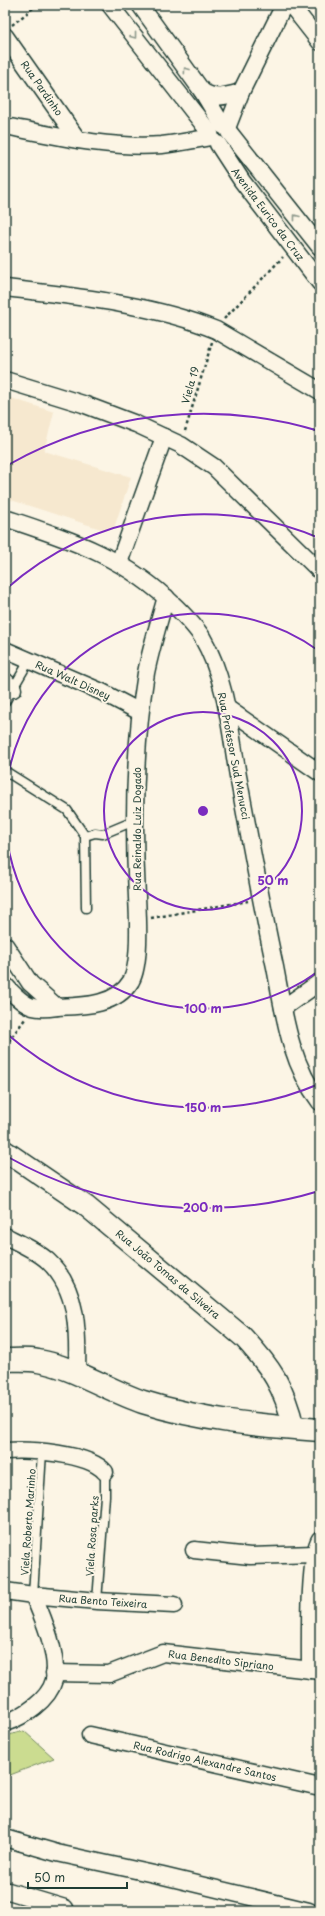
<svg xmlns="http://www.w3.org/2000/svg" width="325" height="1916" font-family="'Playpen Sans',sans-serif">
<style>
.built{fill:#f6e8cf}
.green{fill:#cbdc90;stroke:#758c62}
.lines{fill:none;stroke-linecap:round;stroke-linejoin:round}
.service-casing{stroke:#1f3d34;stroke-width:11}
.minor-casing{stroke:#1f3d34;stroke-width:19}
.tertiary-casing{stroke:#1f3d34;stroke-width:23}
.secondary-casing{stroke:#1f3d34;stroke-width:25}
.path{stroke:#1f3d34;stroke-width:2.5;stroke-dasharray:3 3;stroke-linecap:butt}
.service{stroke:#fcf5e5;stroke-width:8}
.minor{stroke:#fcf5e5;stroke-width:16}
.tertiary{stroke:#fcf5e5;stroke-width:20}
.secondary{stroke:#fcf5e5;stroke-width:22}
.oneway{stroke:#8e998c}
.ring{fill:none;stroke:#7b2cbf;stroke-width:2}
.labels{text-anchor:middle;stroke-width:4;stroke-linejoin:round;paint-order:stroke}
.street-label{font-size:10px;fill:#1f3d34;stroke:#fcf5e5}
.centre{fill:#7b2cbf;stroke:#fcf5e5;stroke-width:2}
.ring-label{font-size:12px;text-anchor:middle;font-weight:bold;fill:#7b2cbf;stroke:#fcf5e5;stroke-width:4;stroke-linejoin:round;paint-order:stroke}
</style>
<rect width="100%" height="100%" fill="#fcf5e5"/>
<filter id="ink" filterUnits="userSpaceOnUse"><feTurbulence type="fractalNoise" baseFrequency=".025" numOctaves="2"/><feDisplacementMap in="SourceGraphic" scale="8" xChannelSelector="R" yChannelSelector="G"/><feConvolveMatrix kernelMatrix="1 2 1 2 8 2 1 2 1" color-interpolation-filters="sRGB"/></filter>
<g filter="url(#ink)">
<polygon class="built" points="5,396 54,412 44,451 131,477 114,528 104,530 5,498"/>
<polygon class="green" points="24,1731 54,1758 5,1777 5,1736"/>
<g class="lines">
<defs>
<g id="service">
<polyline points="5,702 29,661"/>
<polyline points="5,771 67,810 85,836 86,908"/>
<polyline points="85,836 95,833 103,834 134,821"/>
<polyline points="33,1595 42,1452"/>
<polyline points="97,1601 105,1496 105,1472"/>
</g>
<g id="minor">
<polyline points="110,5 210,133"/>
<polyline points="140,5 202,91 223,126"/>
<polyline points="291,5 320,42"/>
<polyline points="5,36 78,140"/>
<path d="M202 91C215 100 227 96 241 92"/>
<path d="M5 126C56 136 110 149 162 145 178 143 195 140 211 137"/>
<polyline points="227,128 241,92 284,5"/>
<polyline points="229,132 320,247"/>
<polyline points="218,144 242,181 320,283"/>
<path d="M5 288C72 296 154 304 216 330L320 391"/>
<polyline points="5,380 83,404 136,424 181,445 214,467 320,571"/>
<path d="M5 518C71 540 124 556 176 607 185 616 195 626 202 637 226 678 230 729 238 776 250 839 261 903 275 967 284 1014 290 1063 320 1102"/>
<polyline points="119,563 164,437"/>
<polyline points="5,650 102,692 140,712"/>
<polyline points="5,681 13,689"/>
<polyline points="227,708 320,773"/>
<polyline points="5,945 30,983 57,1007"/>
<path d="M5 985C12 993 22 1004 33 1007 40 1009 50 1008 57 1007 83 1006 116 1006 131 981 141 963 138 917 137 897 133 822 134 747 146 673 151 648 159 622 166 597"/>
<polyline points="283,1008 320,982"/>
<path d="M5 1236C19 1243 36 1250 48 1261 79 1290 78 1334 77 1373"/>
<path d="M5 1451C29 1449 89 1453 105 1472"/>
<polyline points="194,1550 250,1556 315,1554"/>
<path d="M5 1591 33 1595C43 1617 59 1656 54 1680 49 1700 23 1717 5 1723"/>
<polyline points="33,1595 97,1601 174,1605"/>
<path d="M310 1670C310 1643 308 1557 320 1539"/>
<polyline points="54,1673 109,1674 163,1653 320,1671"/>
<polyline points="90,1735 320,1787"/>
<polyline points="5,1838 57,1853 163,1876 309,1911"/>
<polyline points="5,1890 65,1908"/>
</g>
<path id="tertiary" d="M5 1151 86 1206 243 1337C272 1368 284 1387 294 1428"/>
<path id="secondary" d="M5 1360C16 1360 28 1359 38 1361 72 1366 109 1391 143 1402 200 1420 261 1426 320 1430"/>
</defs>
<use href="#service" class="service-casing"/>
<use href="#minor" class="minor-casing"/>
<use href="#tertiary" class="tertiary-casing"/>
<use href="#secondary" class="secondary-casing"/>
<g class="path">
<polyline points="12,25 37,5"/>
<polyline points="224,319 283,257"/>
<polyline points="185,431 212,342"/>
<polyline points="151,918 248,901"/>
<polyline points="5,1046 25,1019"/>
</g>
<use href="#service" class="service"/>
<use href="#minor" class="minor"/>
<use href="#tertiary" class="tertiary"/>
<use href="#secondary" class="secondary"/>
</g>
<defs><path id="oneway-chevron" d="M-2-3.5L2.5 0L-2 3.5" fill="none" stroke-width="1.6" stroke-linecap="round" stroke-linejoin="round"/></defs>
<g class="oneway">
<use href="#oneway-chevron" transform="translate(134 36) rotate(52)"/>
<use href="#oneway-chevron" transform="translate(186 70) rotate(-126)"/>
<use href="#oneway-chevron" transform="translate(296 217) rotate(-128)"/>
</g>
</g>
<g class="ring">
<circle cx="203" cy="811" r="99"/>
<path d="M319 971A198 198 0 0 1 5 813M5 809A198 198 0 0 1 319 651"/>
<path d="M319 1084A297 297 0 0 1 6 1033M6 589A297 297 0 0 1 319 538"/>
<path d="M319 1191A397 397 0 0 1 8 1157M8 465A397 397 0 0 1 319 431"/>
</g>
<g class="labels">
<g class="street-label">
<text transform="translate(42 88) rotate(55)" y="4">Rua Pardinho</text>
<text transform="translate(268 214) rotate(53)" y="4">Avenida Eurico da Cruz</text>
<text transform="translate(190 385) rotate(-74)" y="4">Viela 19</text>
<text transform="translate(73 680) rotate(24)" y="4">Rua Walt Disney</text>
<text transform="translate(234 756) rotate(79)" y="4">Rua Professor Sud Menucci</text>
<text transform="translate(137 829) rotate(-90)" y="4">Rua Reinaldo Luiz Dogado</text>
<text transform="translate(168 1274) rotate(40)" y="4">Rua João Tomas da Silveira</text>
<text transform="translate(28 1522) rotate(-86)" y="4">Viela Roberto Marinho</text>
<text transform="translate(92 1536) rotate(-86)" y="4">Viela Rosa parks</text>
<text transform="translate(103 1601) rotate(4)" y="4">Rua Bento Teixeira</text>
<text transform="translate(221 1660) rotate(7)" y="4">Rua Benedito Sipriano</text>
<text transform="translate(205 1761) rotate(13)" y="4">Rua Rodrigo Alexandre Santos</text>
</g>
</g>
<circle cx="203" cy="811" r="6" class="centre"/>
<g class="ring-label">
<text x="273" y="885">50 m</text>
<text x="203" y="1013">100 m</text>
<text x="203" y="1112">150 m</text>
<text x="203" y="1212">200 m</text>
</g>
<rect width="325" height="1916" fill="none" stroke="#fcf5e5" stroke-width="20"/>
<rect x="10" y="10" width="305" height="1896" fill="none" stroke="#1f3d34" stroke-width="1.5" filter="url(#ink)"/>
<path d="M28 1882v6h99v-6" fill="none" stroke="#1f3d34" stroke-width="2"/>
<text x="34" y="1882" font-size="12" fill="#1f3d34" stroke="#fcf5e5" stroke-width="3" paint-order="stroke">50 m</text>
</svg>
